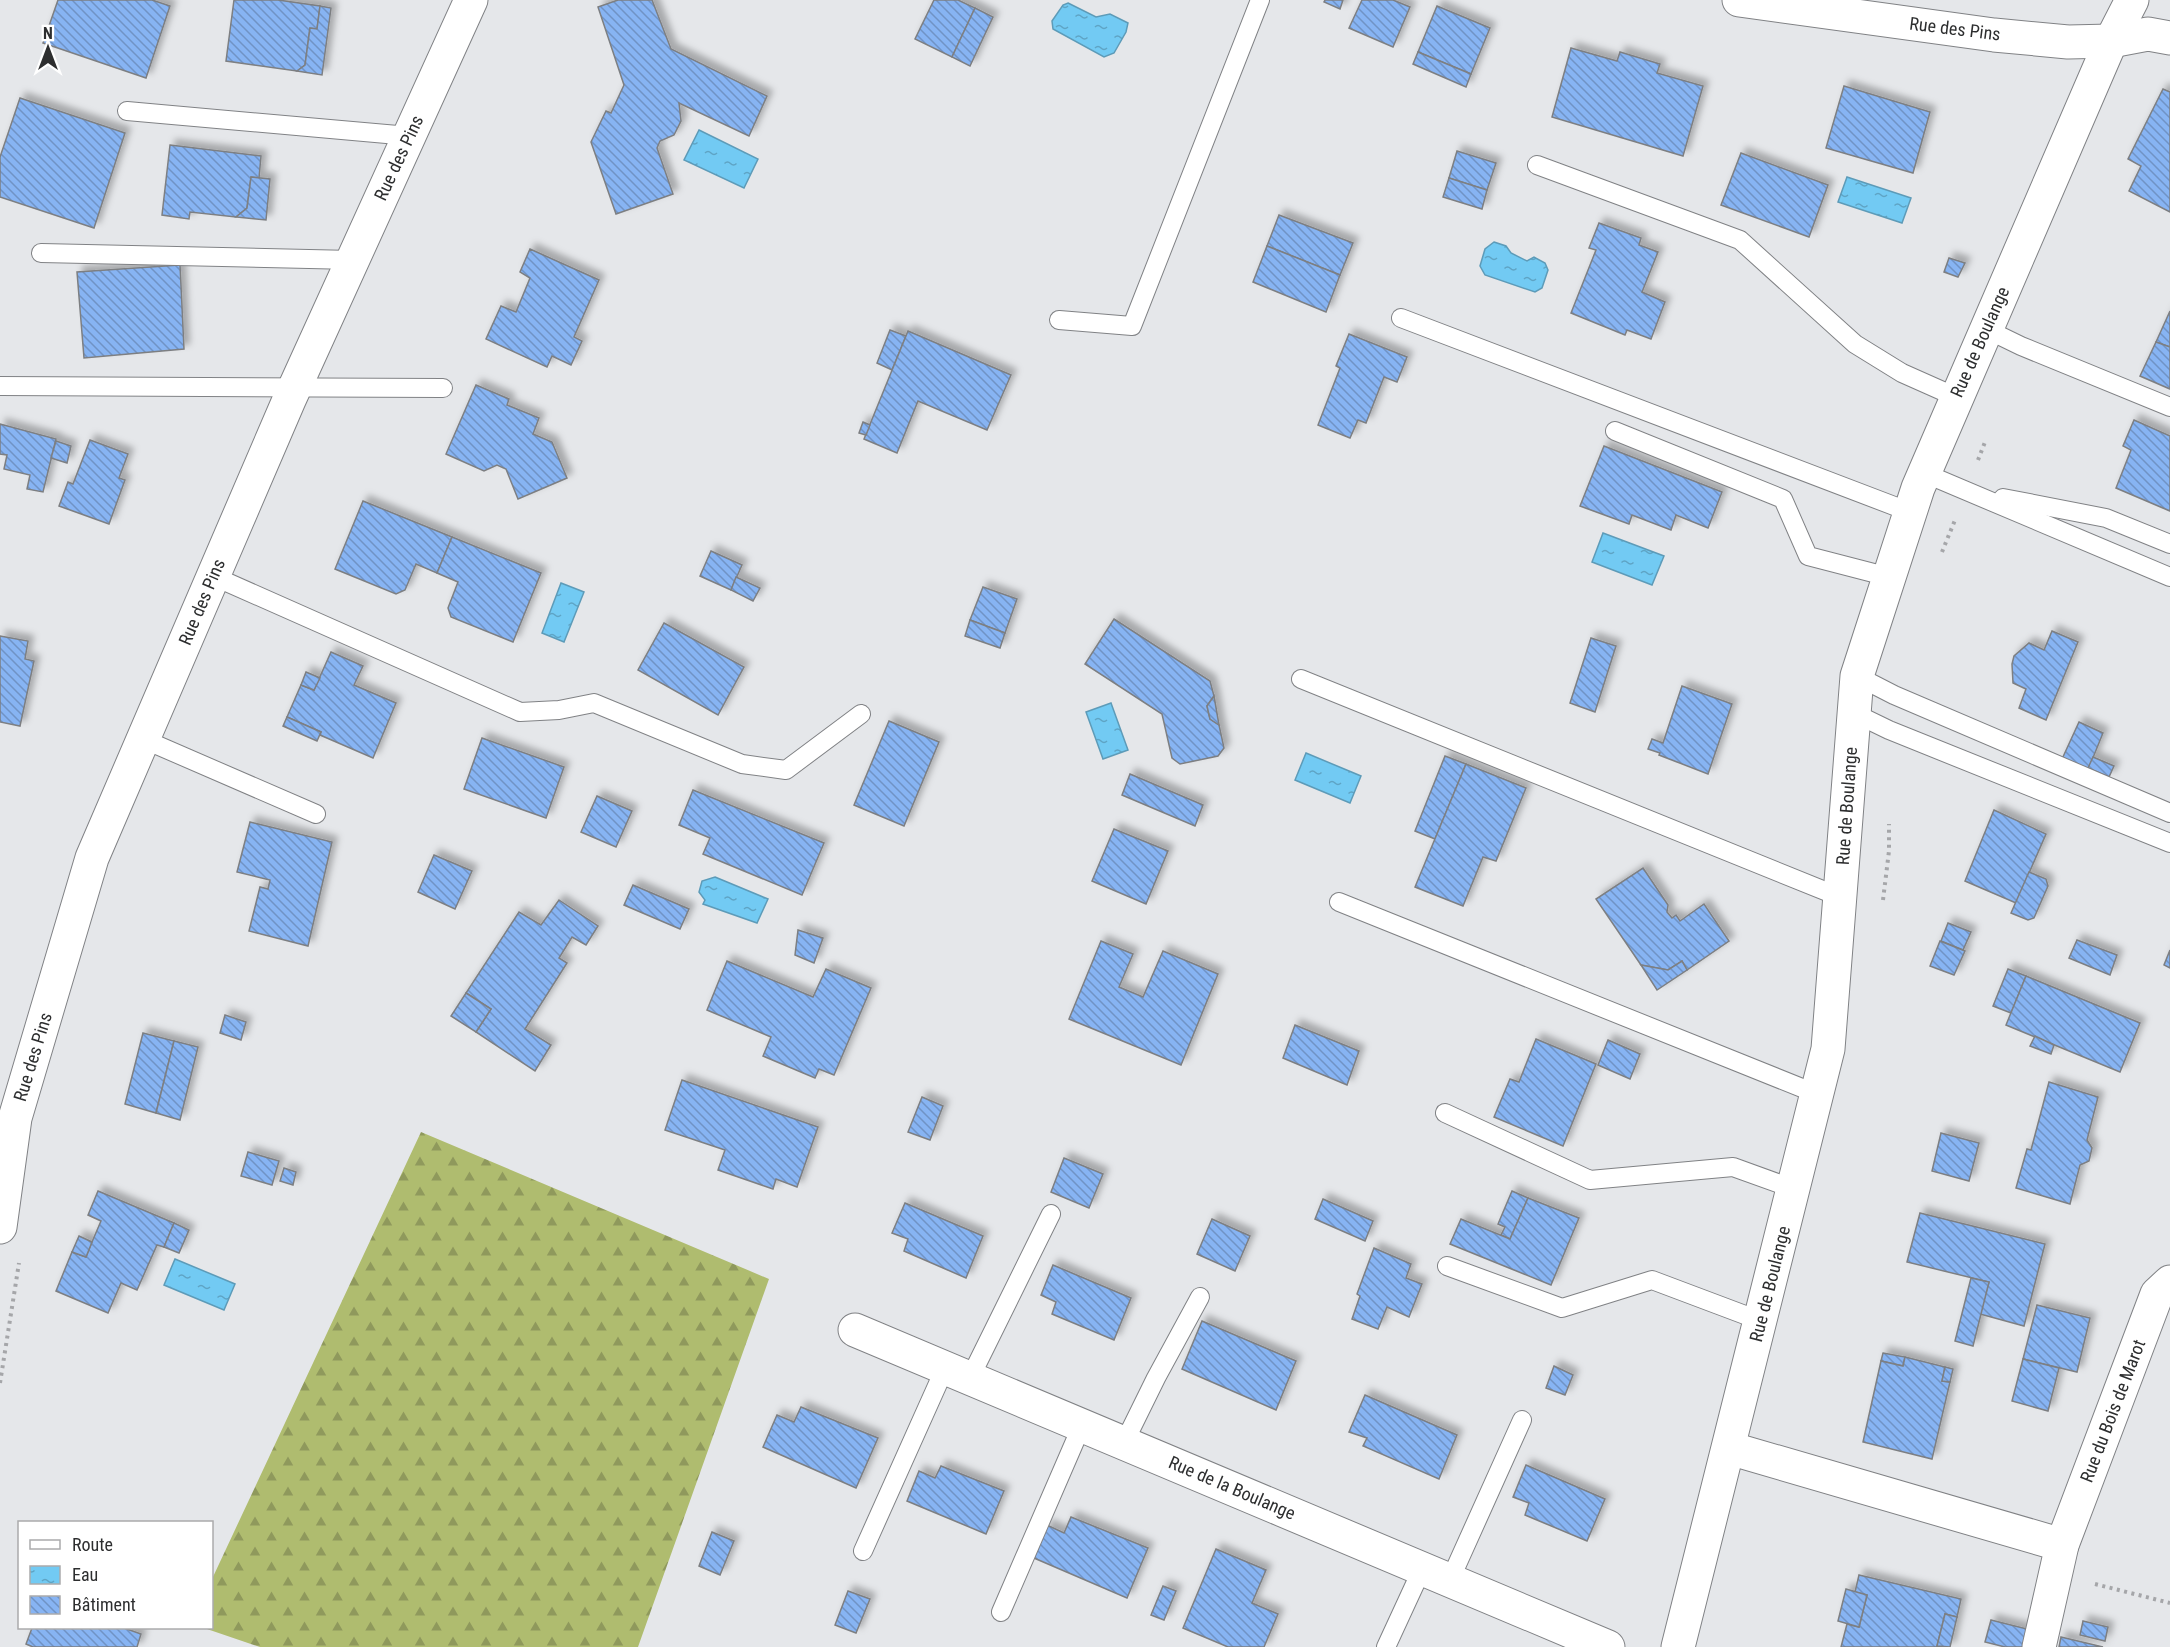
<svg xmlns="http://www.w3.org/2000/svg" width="2170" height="1647" font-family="'Roboto Condensed',sans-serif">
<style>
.forest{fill:url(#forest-firs)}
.water{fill:url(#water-ripples);stroke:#5d9bb8;stroke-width:1.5}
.building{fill:url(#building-back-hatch);stroke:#7d7f82;stroke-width:1.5;filter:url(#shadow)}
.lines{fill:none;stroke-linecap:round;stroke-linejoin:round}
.service-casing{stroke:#808285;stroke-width:20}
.minor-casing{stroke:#808285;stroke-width:35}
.secondary-casing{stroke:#808285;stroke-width:35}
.path{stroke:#a5a6a9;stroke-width:4;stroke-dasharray:3 4.5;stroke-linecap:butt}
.service{stroke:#fff;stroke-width:18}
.minor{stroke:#fff;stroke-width:33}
.secondary{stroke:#fff;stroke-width:33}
.labels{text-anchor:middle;stroke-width:6;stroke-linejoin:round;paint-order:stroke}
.street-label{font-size:18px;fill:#2d2e2f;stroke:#fff}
</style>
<defs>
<pattern id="forest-firs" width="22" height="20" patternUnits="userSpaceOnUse" patternTransform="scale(1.5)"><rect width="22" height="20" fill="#afbc6f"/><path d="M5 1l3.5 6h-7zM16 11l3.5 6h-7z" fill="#8f995c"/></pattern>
<pattern id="water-ripples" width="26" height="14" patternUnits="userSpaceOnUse" patternTransform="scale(1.5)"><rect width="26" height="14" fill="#72caf3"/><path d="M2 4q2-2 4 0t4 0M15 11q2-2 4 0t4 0" fill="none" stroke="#5ea4c5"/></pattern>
<pattern id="building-back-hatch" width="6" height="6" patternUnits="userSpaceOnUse" patternTransform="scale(1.5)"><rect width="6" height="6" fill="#87b4f3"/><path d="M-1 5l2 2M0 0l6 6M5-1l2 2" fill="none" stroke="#6f93c5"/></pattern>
<filter id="shadow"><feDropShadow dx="5.5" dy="-5.5" stdDeviation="3" flood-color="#0004"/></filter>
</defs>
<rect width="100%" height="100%" fill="#e5e7ea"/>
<polygon class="forest" points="421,1132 769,1279 638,1647 260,1647 204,1628 212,1628 212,1579"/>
<g class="water">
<polygon points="1068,3 1096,17 1110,14 1128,23 1126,32 1114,53 1104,57 1053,29 1052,21 1063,5"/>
<polygon points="699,130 758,159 744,188 684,160"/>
<polygon points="1847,177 1911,198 1902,223 1838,202"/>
<polygon points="1494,242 1506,246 1511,253 1527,261 1534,257 1545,263 1548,270 1542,288 1535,292 1485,275 1480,266 1485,249"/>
<polygon points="1603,533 1664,556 1652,585 1592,562"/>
<polygon points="561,583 584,592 564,642 542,633"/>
<polygon points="1111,703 1128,750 1103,759 1086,712"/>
<polygon points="1306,753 1361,776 1350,803 1295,780"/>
<polygon points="715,877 768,899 757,923 703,904 705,900 699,892 702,881"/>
<polygon points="175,1259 235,1284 224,1310 164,1285"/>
</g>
<g class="building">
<polygon points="58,0 152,0 170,6 146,78 43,43"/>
<polygon points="234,0 278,0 320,6 317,29 310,28 305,65 297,71 226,61"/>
<polygon points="618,0 652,0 671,49 767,96 749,136 679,103 681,121 674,135 660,141 657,148 673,194 616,214 591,142 606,111 611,113 624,85 598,7"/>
<polygon points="934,0 958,0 975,8 952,57 915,39"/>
<polygon points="1325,0 1343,0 1340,9 1324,2"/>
<polygon points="1362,0 1393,0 1410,7 1393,47 1349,28"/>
<polygon points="320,6 331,8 322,75 297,71 305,65 310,28 317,29"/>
<polygon points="1437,6 1490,28 1471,74 1418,52"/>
<polygon points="975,8 993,17 970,66 952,57"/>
<polygon points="1571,48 1617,61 1620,52 1660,64 1657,73 1703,86 1683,156 1552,117"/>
<polygon points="1418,52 1471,74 1466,87 1413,64"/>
<polygon points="1844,86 1930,112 1913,173 1826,148"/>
<polygon points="2163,89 2170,92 2170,212 2129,191 2141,166 2128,159"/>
<polygon points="20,98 125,133 94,228 0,197 0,157"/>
<polygon points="170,145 261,156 259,178 251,177 247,208 236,217 190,212 189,219 162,215"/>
<polygon points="1457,151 1496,163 1487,190 1449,178"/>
<polygon points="1741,153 1828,185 1809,237 1721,205"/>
<polygon points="251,177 270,179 266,220 236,217 247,208"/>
<polygon points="1449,178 1487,190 1482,209 1443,197"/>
<polygon points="1279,215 1353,243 1340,275 1267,246"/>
<polygon points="1599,223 1641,238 1639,245 1658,252 1642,292 1665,302 1651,339 1627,330 1625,335 1571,313 1596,250 1589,248"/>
<polygon points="1267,246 1340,275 1326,312 1253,282"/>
<polygon points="530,249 599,280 574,337 582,341 571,365 552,356 547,367 486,339 501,306 516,312 530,278 520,272"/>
<polygon points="1949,258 1965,263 1958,277 1944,272"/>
<polygon points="180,265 184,349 84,358 77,272"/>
<polygon points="2170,311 2170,347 2156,342"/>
<polygon points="890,330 906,336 892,370 877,363"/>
<polygon points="908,331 1011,375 987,430 918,401 897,453 864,439"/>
<polygon points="1349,334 1407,357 1397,382 1384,377 1366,423 1358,420 1350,438 1318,425 1340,368 1336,366"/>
<polygon points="2156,342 2170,347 2170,389 2140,376"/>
<polygon points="476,385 509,399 507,405 539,418 533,434 552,442 567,478 518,499 506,469 497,465 484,471 446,454"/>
<polygon points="2134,420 2170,436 2170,511 2116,488 2131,450 2123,446"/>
<polygon points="863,422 870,425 866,435 859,433"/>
<polygon points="0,424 56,439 43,492 27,489 30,475 4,469 7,455 0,454"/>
<polygon points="90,440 128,454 119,478 125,480 109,524 59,506 68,482 73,484"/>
<polygon points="56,441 71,446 67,463 51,458"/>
<polygon points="1604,446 1722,492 1708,528 1676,515 1671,530 1632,515 1629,524 1580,506"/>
<polygon points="363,501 452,537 437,573 416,564 405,590 396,594 335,569"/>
<polygon points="452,537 541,573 513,642 451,617 448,608 458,582 437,573"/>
<polygon points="711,551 742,565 731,590 700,576"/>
<polygon points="736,577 760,588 753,601 731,590"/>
<polygon points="983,587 1017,599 1005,633 970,620"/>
<polygon points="1114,619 1210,681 1214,696 1207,706 1210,719 1219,725 1224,748 1218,756 1180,764 1172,758 1162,714 1085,664"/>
<polygon points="970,620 1005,633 1000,648 965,636"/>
<polygon points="664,623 744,667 718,715 638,670"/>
<polygon points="2052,631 2078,642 2046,720 2019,708 2026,689 2013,683 2012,664 2014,656 2029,643 2044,650"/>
<polygon points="0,636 28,641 25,659 34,661 20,726 0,722"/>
<polygon points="1591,638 1616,646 1595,712 1570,703"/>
<polygon points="331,652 363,666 354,685 396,703 373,758 320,735 321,732 287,717 301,685 314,690"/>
<polygon points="306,672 320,678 314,690 301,685"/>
<polygon points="1682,686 1732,704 1708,774 1659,755 1660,753 1648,749 1652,739 1663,743"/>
<polygon points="1214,696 1219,725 1210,719 1207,706"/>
<polygon points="287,717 321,732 317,741 283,726"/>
<polygon points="889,721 939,742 904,826 854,805"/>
<polygon points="2079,722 2103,733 2088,770 2062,759"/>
<polygon points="482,738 564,767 546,818 464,789"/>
<polygon points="1445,756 1466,764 1435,839 1415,831"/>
<polygon points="2093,757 2114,766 2109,777 2088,768"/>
<polygon points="1466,764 1526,788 1496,861 1483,857 1463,906 1415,887"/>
<polygon points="1130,774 1203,805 1195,826 1122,795"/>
<polygon points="693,790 824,843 802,895 703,854 710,838 679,825"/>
<polygon points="597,796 632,811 616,847 581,832"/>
<polygon points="1994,810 2046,834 2016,903 1965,881"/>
<polygon points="250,822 332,842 308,946 249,931 260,887 268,889 270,880 237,872"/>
<polygon points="1114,829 1168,851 1146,904 1092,881"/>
<polygon points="434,855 472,871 455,909 418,892"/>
<polygon points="1643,868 1668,905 1667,912 1672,918 1676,915 1680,921 1704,904 1729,941 1687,970 1682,961 1668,970 1641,965 1596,899"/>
<polygon points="2029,872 2046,879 2048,886 2034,918 2028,920 2011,913"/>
<polygon points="633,885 689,909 680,929 624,905"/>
<polygon points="559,900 598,926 586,945 572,937 559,958 567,963 525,1029 551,1045 535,1071 476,1032 491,1009 466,993 519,912 541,925"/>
<polygon points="1948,923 1971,932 1963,950 1941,941"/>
<polygon points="798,930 823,938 814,963 795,955"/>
<polygon points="2077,940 2117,955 2110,975 2069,958"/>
<polygon points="1101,941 1133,954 1119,987 1143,997 1163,951 1218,974 1181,1065 1069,1019"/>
<polygon points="1940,941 1965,951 1954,975 1930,966"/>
<polygon points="2170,950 2170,968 2164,965"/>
<polygon points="727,961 813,997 826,969 871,988 834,1075 819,1069 815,1078 763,1056 771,1037 707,1010"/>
<polygon points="1682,961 1687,970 1657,990 1641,965 1668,970"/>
<polygon points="2008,969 2026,976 2011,1013 1993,1006"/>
<polygon points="2026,976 2140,1023 2120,1072 2006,1025"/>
<polygon points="466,993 491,1009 476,1032 451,1016"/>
<polygon points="225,1015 246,1022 241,1040 220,1033"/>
<polygon points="1295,1025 1359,1051 1347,1085 1283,1058"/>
<polygon points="143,1033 174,1041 156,1113 125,1104"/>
<polygon points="2035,1036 2054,1045 2051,1054 2030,1046"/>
<polygon points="1536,1039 1596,1064 1563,1146 1494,1117 1510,1079 1519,1082"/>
<polygon points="1608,1040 1640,1054 1630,1079 1598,1065"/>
<polygon points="174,1041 198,1047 180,1120 156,1113"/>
<polygon points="682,1080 818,1127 797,1187 776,1179 773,1189 718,1170 725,1150 665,1130"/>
<polygon points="2049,1082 2098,1097 2087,1140 2092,1148 2089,1161 2080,1165 2070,1204 2016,1188 2027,1149 2031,1150"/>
<polygon points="922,1097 943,1106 930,1140 908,1132"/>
<polygon points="1941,1133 1979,1143 1969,1181 1932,1171"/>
<polygon points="248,1152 279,1161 272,1185 241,1176"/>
<polygon points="1064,1158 1103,1174 1089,1208 1051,1192"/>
<polygon points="284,1168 296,1172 293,1185 280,1181"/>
<polygon points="98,1191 174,1223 164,1247 157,1245 137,1290 121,1283 108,1313 56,1291 72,1252 86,1257 92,1242 101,1221 88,1215"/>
<polygon points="1512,1191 1528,1198 1510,1239 1501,1235 1505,1227 1498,1224"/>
<polygon points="1528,1198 1579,1218 1551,1285 1450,1244 1461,1219 1510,1239"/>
<polygon points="1323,1199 1373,1221 1365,1241 1315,1219"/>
<polygon points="905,1203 983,1236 966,1278 904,1251 908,1239 892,1233"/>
<polygon points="1920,1213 2045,1244 2024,1326 1980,1314 1989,1282 1907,1262"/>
<polygon points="1212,1219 1250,1236 1235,1271 1197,1254"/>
<polygon points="174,1223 189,1230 179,1253 164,1247"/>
<polygon points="79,1236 92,1242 86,1257 72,1252"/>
<polygon points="1374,1248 1411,1264 1406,1278 1422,1284 1409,1317 1387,1307 1378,1329 1352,1319 1360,1296 1357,1294"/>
<polygon points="1053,1265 1131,1298 1114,1340 1052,1314 1056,1302 1041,1295"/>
<polygon points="1971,1278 1989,1282 1973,1346 1955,1341"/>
<polygon points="2037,1305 2090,1318 2077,1372 2023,1359"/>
<polygon points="1202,1321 1296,1361 1276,1410 1182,1369"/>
<polygon points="1883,1353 1905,1357 1903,1366 1881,1361"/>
<polygon points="1905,1357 1945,1367 1942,1381 1950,1382 1932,1459 1863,1442 1881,1361 1903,1366"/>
<polygon points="2023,1359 2059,1368 2048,1411 2012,1401"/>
<polygon points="1554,1366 1573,1375 1565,1395 1546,1388"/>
<polygon points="1945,1367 1953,1369 1950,1382 1942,1381"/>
<polygon points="1365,1395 1457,1435 1439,1479 1363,1446 1367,1438 1349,1432"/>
<polygon points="801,1407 878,1438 856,1488 763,1447 777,1415 794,1422"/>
<polygon points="1526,1465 1605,1499 1587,1541 1525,1515 1529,1503 1513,1497"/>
<polygon points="941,1466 1004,1491 986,1534 907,1501 919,1471 935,1478"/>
<polygon points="1071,1517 1148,1548 1127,1598 1034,1558 1047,1525 1064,1533"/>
<polygon points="712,1532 734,1541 720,1575 699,1566"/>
<polygon points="1216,1549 1266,1570 1252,1603 1278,1614 1264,1647 1228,1647 1183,1628"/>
<polygon points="1859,1575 1961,1599 1957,1617 1945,1614 1937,1646 1942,1647 1841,1647 1847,1624 1859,1627 1867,1595 1855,1592"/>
<polygon points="1163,1586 1176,1591 1164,1620 1151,1615"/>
<polygon points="1846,1589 1867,1595 1859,1627 1838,1621"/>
<polygon points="848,1591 870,1599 856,1633 835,1625"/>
<polygon points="1945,1614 1957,1617 1950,1647 1937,1646"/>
<polygon points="1991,1620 2027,1629 2023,1647 2005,1647 1985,1642"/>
<polygon points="2083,1621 2108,1627 2105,1641 2080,1635"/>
<polygon points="32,1628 124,1628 141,1634 137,1647 33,1647 26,1644"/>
<polygon points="2061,1637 2103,1647 2059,1647"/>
</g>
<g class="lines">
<defs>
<g id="service">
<polyline points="127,111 409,136"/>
<polyline points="1537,165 1740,240 1855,344 1902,373 1956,397"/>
<polyline points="41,253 353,260"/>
<polyline points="1401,318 1910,512"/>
<polyline points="1059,320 1132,326 1260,0"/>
<polyline points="1986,329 2021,346 2170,407"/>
<polyline points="0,386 443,388"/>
<polyline points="1615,431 1783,499 1808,556 1889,577"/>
<polyline points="1924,473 2170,577"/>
<polyline points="2003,498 2106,518 2170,544"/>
<polyline points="213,576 520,712 559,710 594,703 742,764 786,770 861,714"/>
<polyline points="1857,676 1894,695 2170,813"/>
<polyline points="1301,679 1840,897"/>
<polyline points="1854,713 1889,730 2170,843"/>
<polyline points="143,739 316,814"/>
<polyline points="1339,902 1817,1094"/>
<polyline points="1445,1113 1590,1180 1733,1167 1794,1189"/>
<polyline points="1447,1266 1562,1308 1652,1280 1761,1321"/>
<polyline points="970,1378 1051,1214"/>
<polyline points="1124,1443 1156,1378 1200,1297"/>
<polyline points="863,1551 945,1368"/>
<polyline points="1450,1580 1522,1420"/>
<polyline points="1001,1612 1082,1425"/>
<polyline points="1386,1647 1422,1569"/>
</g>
<g id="minor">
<polyline points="1739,0 1994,35 2068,42 2111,41 2148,34 2170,38"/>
<polyline points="0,1227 15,1118 92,858 289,400 471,0"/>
<polyline points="855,1330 1608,1647"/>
<polyline points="1729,1448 2062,1545"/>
<polyline points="2039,1647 2062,1545 2157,1294 2170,1282"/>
</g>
<polyline id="secondary" points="1678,1647 1828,1049 1857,676 1918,488 2111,41 2132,0"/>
</defs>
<use href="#service" class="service-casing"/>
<use href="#minor" class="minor-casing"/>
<use href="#secondary" class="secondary-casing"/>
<g class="path">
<polyline points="1978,460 1985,442"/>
<polyline points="1942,552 1955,520"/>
<polyline points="1883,900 1889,851 1889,824"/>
<polyline points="0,1383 19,1263"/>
<polyline points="2095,1584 2170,1603"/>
</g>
<use href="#service" class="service"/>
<use href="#minor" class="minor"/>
<use href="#secondary" class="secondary"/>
</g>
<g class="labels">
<g class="street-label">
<text transform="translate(1955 29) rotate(7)" y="6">Rue des Pins</text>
<text transform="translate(399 158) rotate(-65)" y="6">Rue des Pins</text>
<text transform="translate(1980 342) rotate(-66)" y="6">Rue de Boulange</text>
<text transform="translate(202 602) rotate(-67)" y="6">Rue des Pins</text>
<text transform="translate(1847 806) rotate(-86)" y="6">Rue de Boulange</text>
<text transform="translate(33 1057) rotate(-73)" y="6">Rue des Pins</text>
<text transform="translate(1770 1284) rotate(-76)" y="6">Rue de Boulange</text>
<text transform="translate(2113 1411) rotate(-69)" y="6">Rue du Bois de Marot</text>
<text transform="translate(1232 1488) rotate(23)" y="6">Rue de la Boulange</text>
</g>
</g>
<rect x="18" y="1521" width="195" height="108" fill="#ffffff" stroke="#ababac" stroke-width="1.5"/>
<rect x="30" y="1540" width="30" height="9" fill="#ffffff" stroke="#ababac" stroke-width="1.5"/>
<text x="72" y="1551" font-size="18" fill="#2d2e2f">Route</text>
<rect x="30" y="1566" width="30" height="18" fill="url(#water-ripples)" stroke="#ababac" stroke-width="1.5"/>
<text x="72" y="1581" font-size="18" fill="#2d2e2f">Eau</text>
<rect x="30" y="1596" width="30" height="18" fill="url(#building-back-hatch)" stroke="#ababac" stroke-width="1.5"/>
<text x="72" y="1611" font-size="18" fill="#2d2e2f">Bâtiment</text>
<g transform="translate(48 48)" stroke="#ffffff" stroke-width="4.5" paint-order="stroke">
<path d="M0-4.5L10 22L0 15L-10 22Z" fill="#2d2e2f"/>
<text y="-9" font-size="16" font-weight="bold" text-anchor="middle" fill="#2d2e2f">N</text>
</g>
</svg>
